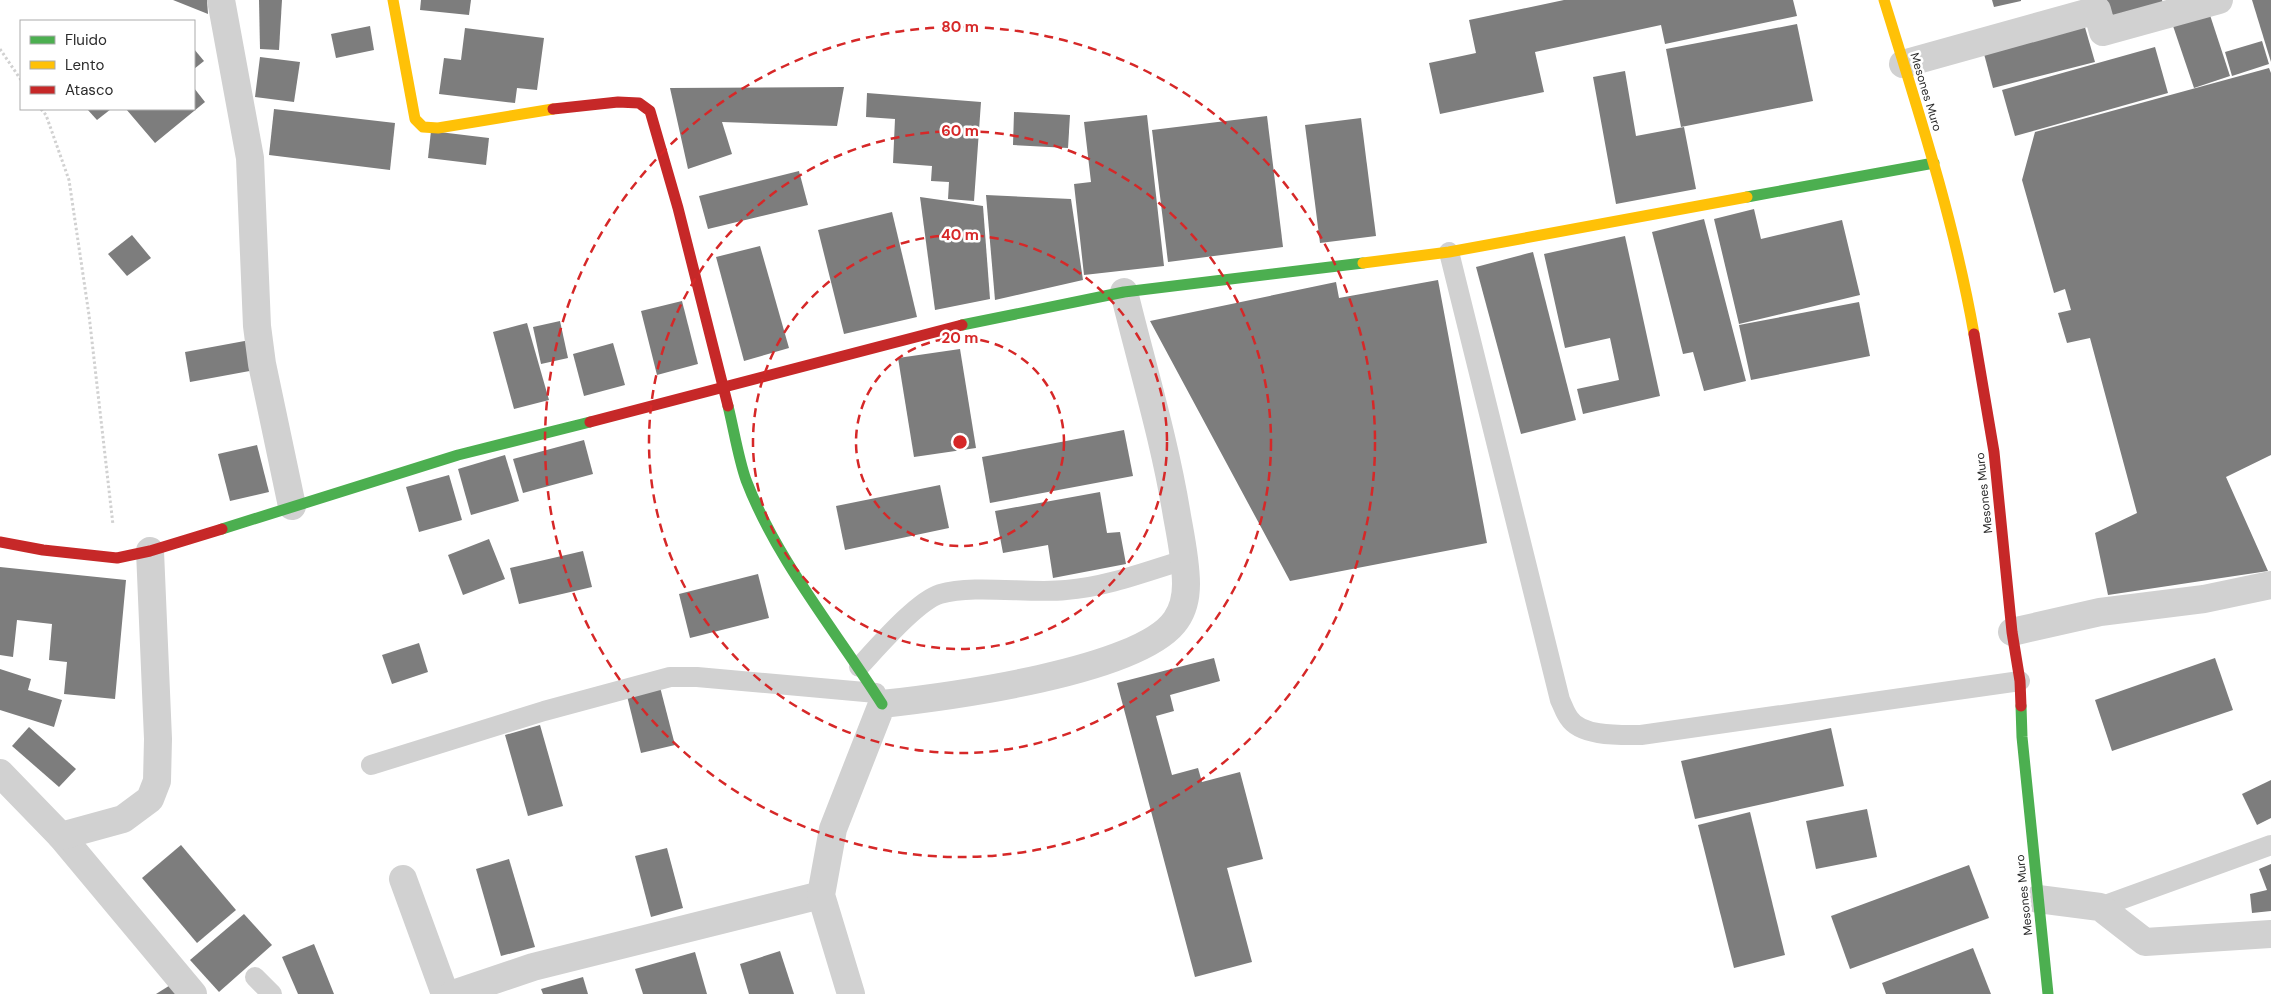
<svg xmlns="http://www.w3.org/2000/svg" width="2271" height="994" font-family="'DM Sans',sans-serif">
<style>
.building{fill:#7d7d7d}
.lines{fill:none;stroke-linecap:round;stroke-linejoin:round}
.path{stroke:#d1d1d1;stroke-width:3;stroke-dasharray:2.5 2.5;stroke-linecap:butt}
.lane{stroke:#d1d1d1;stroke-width:20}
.street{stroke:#d1d1d1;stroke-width:28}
.fast{stroke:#4caf50;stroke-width:11}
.slow{stroke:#ffc107;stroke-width:11}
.jam{stroke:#c62828;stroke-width:11}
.ring{fill:none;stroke:#d62828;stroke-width:2.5;stroke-dasharray:9 6}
.labels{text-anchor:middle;stroke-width:5;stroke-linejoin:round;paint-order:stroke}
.street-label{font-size:12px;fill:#2c2c2c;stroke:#fff}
.centre{fill:#d62828;stroke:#fff;stroke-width:2.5}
.ring-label{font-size:15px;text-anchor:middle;font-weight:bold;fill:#d62828;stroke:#fff;stroke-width:5;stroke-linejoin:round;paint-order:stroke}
</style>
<rect width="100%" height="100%" fill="#fff"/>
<g class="building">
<polygon points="173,0 207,0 208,14"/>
<polygon points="259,0 282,0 279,50 260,49"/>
<polygon points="421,0 471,0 469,15 420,10"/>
<polygon points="1564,0 1793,0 1797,16 1665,44 1661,25 1535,52 1544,92 1440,114 1429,63 1476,53 1469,20"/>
<polygon points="1992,0 2021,0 2021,1 1994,7"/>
<polygon points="2105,0 2162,0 2163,3 2109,17"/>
<polygon points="2252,0 2271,0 2271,62"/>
<polygon points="2208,9 2230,76 2194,88 2171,20"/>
<polygon points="1797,24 1813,101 1681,127 1666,49"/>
<polygon points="2084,24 2095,62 1993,88 1983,50"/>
<polygon points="370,26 374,50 336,58 331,34"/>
<polygon points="465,28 544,38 537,90 517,88 515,103 439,94 444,58 461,60"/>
<polygon points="2262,41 2269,64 2232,76 2225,52"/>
<polygon points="2155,47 2168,93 2015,136 2002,90"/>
<polygon points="194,49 204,61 194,69"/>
<polygon points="260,57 300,62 294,102 255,97"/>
<polygon points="2269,68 2271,73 2271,455 2226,477 2268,571 2108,595 2095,533 2137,513 2090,338 2067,343 2058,313 2071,310 2065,289 2054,293 2022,180 2035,132"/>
<polygon points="1625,71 1636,136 1684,127 1696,189 1616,204 1593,77"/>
<polygon points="844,87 837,126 722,122 732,154 688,169 670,88"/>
<polygon points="194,88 205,102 155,143 126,109 194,109"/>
<polygon points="867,93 981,102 974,201 948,199 949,182 931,181 932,166 893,163 895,119 866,117"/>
<polygon points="87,109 111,109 97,120"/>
<polygon points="274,109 395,123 390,170 269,155"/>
<polygon points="1014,112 1070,115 1068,148 1013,145"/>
<polygon points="1147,115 1164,266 1084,275 1074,184 1091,182 1084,122"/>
<polygon points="1267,116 1283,247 1168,262 1152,130"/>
<polygon points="1361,118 1376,236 1320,243 1305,125"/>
<polygon points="431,131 489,138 486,165 428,158"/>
<polygon points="799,171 808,205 708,229 699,196"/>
<polygon points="986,195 1071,199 1083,280 995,300"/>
<polygon points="920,197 983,206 990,299 935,310"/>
<polygon points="1754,209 1761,239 1842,220 1860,295 1739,324 1714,219"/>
<polygon points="892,212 917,317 844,334 818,230"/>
<polygon points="1704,219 1746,381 1704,391 1693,352 1683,354 1652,232"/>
<polygon points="132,235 151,258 127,276 108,254"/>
<polygon points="1625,236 1660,396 1583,414 1577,389 1619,380 1610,338 1565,348 1544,254"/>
<polygon points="760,246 789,348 744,361 716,257"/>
<polygon points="1533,252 1576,420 1521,434 1476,267"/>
<polygon points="1438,280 1487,543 1290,581 1150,321 1336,282 1339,298"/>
<polygon points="682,301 698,364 657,375 641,311"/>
<polygon points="1859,302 1870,356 1751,380 1739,325"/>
<polygon points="560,321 568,358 541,364 533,327"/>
<polygon points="527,323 549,400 514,409 493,332"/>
<polygon points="250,340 255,370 190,382 185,352"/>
<polygon points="613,343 625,385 584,396 573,354"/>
<polygon points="960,349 976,448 914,457 898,358"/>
<polygon points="1124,430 1133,476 990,503 982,457"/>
<polygon points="584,440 593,474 523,493 513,459"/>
<polygon points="257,445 269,492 230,501 218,454"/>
<polygon points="505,455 519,501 471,515 458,469"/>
<polygon points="449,475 462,520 419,532 406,487"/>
<polygon points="940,485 949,528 845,550 836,506"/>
<polygon points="1100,492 1107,533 1120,532 1126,564 1053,578 1048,545 1003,553 995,511"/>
<polygon points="489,539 505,579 463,595 448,555"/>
<polygon points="583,551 592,587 519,604 510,568"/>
<polygon points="0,567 126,580 115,699 64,694 67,662 49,660 52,624 17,620 13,657 0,655"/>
<polygon points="758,574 769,618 690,638 679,594"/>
<polygon points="419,643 428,672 392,684 382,655"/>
<polygon points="1214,658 1220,681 1170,695 1174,711 1156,716 1172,775 1198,768 1202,782 1240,772 1263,859 1227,868 1252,962 1195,977 1117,683"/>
<polygon points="2215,658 2233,710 2112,751 2095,700"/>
<polygon points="0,669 31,679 28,690 62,700 54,727 0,710"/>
<polygon points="660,687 675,745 641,753 627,696"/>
<polygon points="540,725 563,806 528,816 505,735"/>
<polygon points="29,727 76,769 59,787 12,746"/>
<polygon points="1831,728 1844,786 1695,819 1681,761"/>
<polygon points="2271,780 2271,818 2257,825 2242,794"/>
<polygon points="1867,809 1877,857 1816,869 1806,821"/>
<polygon points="1750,812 1785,955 1734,968 1698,825"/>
<polygon points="181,845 236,910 197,943 142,878"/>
<polygon points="667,848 683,908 651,917 635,856"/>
<polygon points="509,859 535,947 501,956 476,869"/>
<polygon points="2271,864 2271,911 2252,913 2250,894 2267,890 2259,869"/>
<polygon points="1969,865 1989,918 1850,969 1831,916"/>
<polygon points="244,914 272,945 219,992 190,960"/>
<polygon points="314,944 334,994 298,994 282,957"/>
<polygon points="1973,948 1991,994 1886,994 1882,983"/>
<polygon points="780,951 794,994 749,994 740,964"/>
<polygon points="695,952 707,994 643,994 635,969"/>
<polygon points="583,977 588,994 543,994 541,989"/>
<polygon points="172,984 179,994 156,994"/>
</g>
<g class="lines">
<g class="path">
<polyline points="0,49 21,80"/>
<polyline points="41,109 46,115 69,180 89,315 113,525"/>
</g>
<g class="lane">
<path d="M1449 252 1560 700C1563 706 1565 713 1569 718 1581 737 1621 735 1641 735L2020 681"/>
<path d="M859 667C877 648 917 601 940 594 975 584 1029 594 1066 590 1106 587 1145 572 1184 560"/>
<polyline points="371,765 544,711 670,677 697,677 876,693"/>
<polyline points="2100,907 2271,845"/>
<polyline points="255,977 272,994"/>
</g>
<g class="street">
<polyline points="221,0 250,158 257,326 262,364 292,506"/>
<polyline points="1903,64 2097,10 2103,32 2219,0"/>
<polyline points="2012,632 2100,612 2204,599 2271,585"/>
<polyline points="0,773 61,836 193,994"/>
<polyline points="61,836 123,819 150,799 157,781 158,739 150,551"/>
<polyline points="403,879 445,994"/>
<polyline points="2038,899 2100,907 2145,942 2271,934"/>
<polyline points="453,994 533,967 821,895"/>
<path d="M851 994 821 895 833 829 882 704C945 697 1141 672 1176 620 1183 610 1186 596 1186 584 1186 562 1181 538 1177 516 1165 441 1142 366 1124 292"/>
</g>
<g class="fast">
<polyline points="1747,197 1934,163"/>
<polyline points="962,325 1124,292 1363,263"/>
<path d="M728 406C734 430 738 457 746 480 777 561 836 631 882 704"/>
<polyline points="222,529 458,455 590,422"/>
<polyline points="2021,706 2022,737 2048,994"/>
</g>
<g class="slow">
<polyline points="393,0 415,119 423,127 438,128 553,109"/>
<path d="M1884 0C1918 110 1954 220 1974 334"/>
<polyline points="1363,263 1449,252 1747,197"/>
</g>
<g class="jam">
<polyline points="553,109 618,102 639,103 650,111 678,208 728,406"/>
<polyline points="1974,334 1994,452 2012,632 2020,681 2021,706"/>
<polyline points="590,422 962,325"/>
<polyline points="0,542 43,550 117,558 150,551 222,529"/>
</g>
</g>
<g class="ring">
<circle cx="960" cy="442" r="104"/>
<circle cx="960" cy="442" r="207"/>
<circle cx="960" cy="442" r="311"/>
<circle cx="960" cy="442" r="415"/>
</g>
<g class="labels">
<g class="street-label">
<text transform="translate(1926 92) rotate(73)" y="4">Mesones Muro</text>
<text transform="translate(1984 493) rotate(-96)" y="4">Mesones Muro</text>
<text transform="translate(2024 895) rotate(-96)" y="4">Mesones Muro</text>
</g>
</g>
<circle cx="960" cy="442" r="8" class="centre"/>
<g class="ring-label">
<text x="960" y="32">80 m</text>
<text x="960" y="136">60 m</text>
<text x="960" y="240">40 m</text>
<text x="960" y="343">20 m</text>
</g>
<rect x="20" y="20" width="175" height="90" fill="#ffffff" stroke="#ababab"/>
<rect x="30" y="36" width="25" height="8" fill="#4caf50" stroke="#ababab"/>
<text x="65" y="45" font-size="15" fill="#2c2c2c">Fluido</text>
<rect x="30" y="61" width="25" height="8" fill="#ffc107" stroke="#ababab"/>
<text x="65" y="70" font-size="15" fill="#2c2c2c">Lento</text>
<rect x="30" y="86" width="25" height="8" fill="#c62828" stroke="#ababab"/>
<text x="65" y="95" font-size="15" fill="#2c2c2c">Atasco</text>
</svg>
